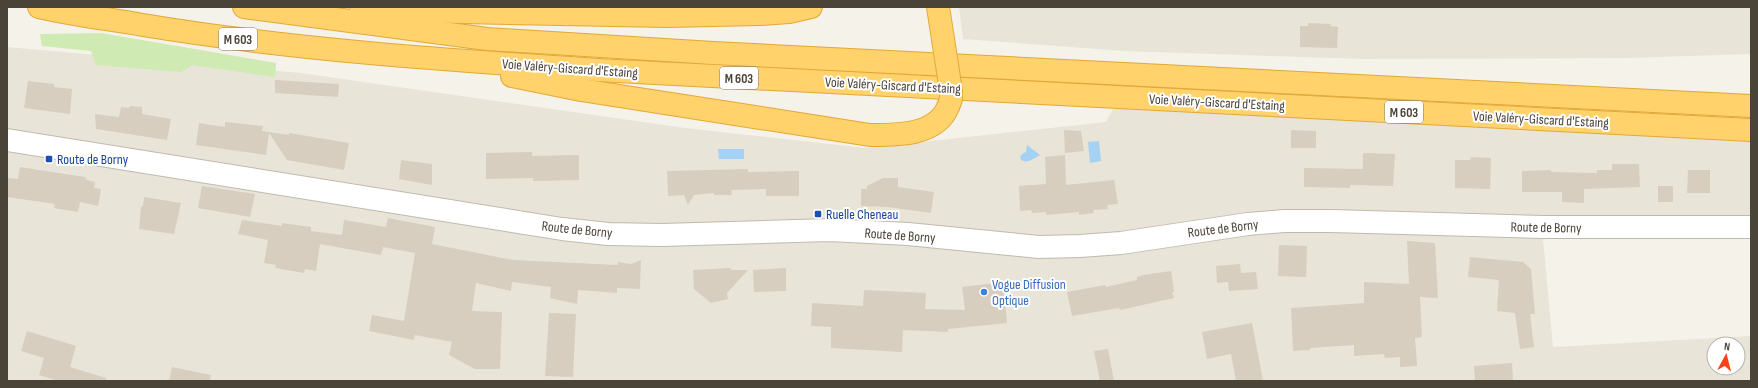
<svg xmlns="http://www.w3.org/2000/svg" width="1758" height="388" font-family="'Sofia Sans Condensed',sans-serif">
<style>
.residential{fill:#e9e4d8;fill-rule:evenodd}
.green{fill:#cfeab2}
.water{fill:#a5d1f3}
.building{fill:#d7cebf}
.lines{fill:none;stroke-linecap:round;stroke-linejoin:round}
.minor-casing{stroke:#c1baac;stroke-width:24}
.highway-casing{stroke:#e2a837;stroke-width:24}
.minor{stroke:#fff;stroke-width:22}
.highway{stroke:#ffd26b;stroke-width:22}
.highway-bridge-casing{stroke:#e2a837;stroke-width:24;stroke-linecap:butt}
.highway-bridge{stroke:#ffd26b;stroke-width:22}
.transit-dot{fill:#1a4fb4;stroke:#fff;stroke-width:1.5}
.shop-dot{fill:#3f7fe0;stroke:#fff;stroke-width:1.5}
.labels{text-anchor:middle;stroke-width:4;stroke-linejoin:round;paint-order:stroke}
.shield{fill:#fff;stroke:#807b74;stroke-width:1}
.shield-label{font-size:13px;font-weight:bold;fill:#4a4338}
.street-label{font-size:14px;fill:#4a4338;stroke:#fff}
.transit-label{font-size:14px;fill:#164399;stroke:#fff;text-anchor:start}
.shop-label{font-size:14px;fill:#366cbe;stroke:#fff;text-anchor:start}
</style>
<rect width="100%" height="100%" fill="#f5f2ea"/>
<g class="residential">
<polygon points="959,7 1751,7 1751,54 1628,58 1363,59 1124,51 963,39"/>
<path d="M7 47 301 73 685 128 866 148 1106 122 1120 97 1751 130V227H1542L1553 347 1751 336V381H7ZM1714 344H1738V368H1714Z"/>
</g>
<polygon class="green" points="101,33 276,63 275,77 192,65 181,72 96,65 91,51 42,46 40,34"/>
<g class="water">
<polygon points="1099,141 1101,161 1090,163 1088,142"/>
<path d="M1027 145 1040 155C1033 159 1028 164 1021 160L1020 157 1022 154 1026 152Z"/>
<polygon points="718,149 744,149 744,159 719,159"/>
</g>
<g class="building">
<polygon points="1308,23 1331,24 1330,26 1338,27 1337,48 1300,47 1300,26 1308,26"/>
<polygon points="275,80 339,84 338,97 275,93"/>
<polygon points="28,81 54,84 54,87 72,89 70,114 24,108"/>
<polygon points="130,106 142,107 142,114 171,119 167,140 96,129 95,114 119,117 121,107 129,108"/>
<polygon points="225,122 263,126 262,131 289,135 289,133 349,143 344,170 287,160 269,133 266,155 196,145 199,123 225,127"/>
<polygon points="1064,130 1081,131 1084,151 1065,153"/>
<polygon points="1291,130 1316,131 1316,148 1291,148"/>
<polygon points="532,152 532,156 579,155 579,180 533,181 533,178 486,179 486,153"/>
<polygon points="1363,153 1395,154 1393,186 1350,185 1350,188 1304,187 1304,168 1363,169"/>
<polygon points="1065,155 1066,185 1114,180 1118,204 1107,205 1108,209 1093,210 1094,213 1079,215 1079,212 1046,215 1046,212 1032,213 1031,210 1020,211 1019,186 1046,184 1045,157"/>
<polygon points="1471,157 1491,158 1490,189 1455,188 1455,160 1470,160"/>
<polygon points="401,160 432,164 432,185 399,179"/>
<polygon points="1612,164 1639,164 1640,187 1584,189 1584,203 1562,202 1562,192 1522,192 1522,171 1551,170 1551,172 1597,173 1597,170 1612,170"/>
<polygon points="20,167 85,177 87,180 95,182 94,188 101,189 98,206 80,202 78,212 54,208 55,204 7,197 7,178 18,179"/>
<polygon points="748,169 748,172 799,171 799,196 766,196 766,189 731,190 732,195 714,195 714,193 694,195 688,205 684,195 668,196 667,171"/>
<polygon points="1688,170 1710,170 1710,193 1687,193"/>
<polygon points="883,178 898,178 898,187 934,192 931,213 888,207 861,206 861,189 867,189 867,186"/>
<polygon points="202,186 255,194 250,217 198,208"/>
<rect x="1658" y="186" width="15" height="16"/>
<polygon points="144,197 181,203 174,234 139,229 141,207 143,206"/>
<polygon points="388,218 435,227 432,244 513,260 618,265 618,262 631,264 641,260 640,289 617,288 617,293 579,290 578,291 577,304 550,298 551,287 512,282 511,291 476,283 472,311 502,312 500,369 475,369 449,355 452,342 415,335 414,340 369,331 372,315 404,321 415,253 383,247 381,255 320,244 316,271 305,269 304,273 275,268 276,265 264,263 268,240 238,234 242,220 282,226 282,223 311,227 311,231 342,235 344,220 386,227"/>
<polygon points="1407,241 1435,243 1438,298 1420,297 1422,337 1415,338 1417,366 1400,367 1400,357 1385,358 1384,354 1354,356 1354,345 1310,348 1310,350 1293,351 1291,308 1364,303 1364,282 1409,284"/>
<polygon points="1279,245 1307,246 1306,277 1278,276"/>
<polygon points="1470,257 1523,262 1531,269 1535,314 1530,314 1534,347 1520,349 1515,313 1497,311 1499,280 1468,277"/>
<polygon points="1240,264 1241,273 1256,272 1258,289 1229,291 1228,282 1217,283 1216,266"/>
<polygon points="731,268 731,270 748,270 727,293 728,299 711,303 694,289 693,270"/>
<polygon points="786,268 786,291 754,292 753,270"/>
<polygon points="1171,271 1174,292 1172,292 1174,298 1120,310 1119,308 1072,316 1067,292 1105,285 1106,287 1137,280 1137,277 1143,275"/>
<polygon points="1003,282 1007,323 948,329 948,332 903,330 902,352 831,348 831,327 811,326 812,303 863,306 864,290 926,293 925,309 965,310 962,287"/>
<polygon points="549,313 576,314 573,377 545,376"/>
<polygon points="1252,323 1263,381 1236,381 1231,354 1207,359 1202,332"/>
<polygon points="27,331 76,346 70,367 106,378 106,381 59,381 39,375 44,358 21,351"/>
<polygon points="1108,349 1114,381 1100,381 1094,351"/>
<polygon points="1512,363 1513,381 1475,381 1474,366"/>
<polygon points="172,367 211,375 210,381 169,381"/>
</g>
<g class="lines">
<defs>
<polyline id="minor" points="7,140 562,229 608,234 662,235 830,230 908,234 1039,247 1080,246 1121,243 1248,224 1284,221 1331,221 1542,227 1751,227"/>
<g id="highway">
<path d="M39 7C73 15 109 19 143 25 294 50 446 60 598 70L1751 130"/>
<polyline points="244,7 487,39 713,53 1751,106"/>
<polyline points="938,7 943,39"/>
<polyline points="361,10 666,16 760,14 789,12 811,7"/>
<path d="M512 76 581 90 870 135C896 135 936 136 948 107"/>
</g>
</defs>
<use href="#minor" class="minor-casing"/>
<use href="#highway" class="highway-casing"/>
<use href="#minor" class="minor"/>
<use href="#highway" class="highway"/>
<defs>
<polyline id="highway-bridge" points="943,39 951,91 951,99 948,107"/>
</defs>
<use href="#highway-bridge" class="highway-bridge-casing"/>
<use href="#highway-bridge" class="highway-bridge"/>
</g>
<g class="transit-dot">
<rect x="45" y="155" width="8" height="8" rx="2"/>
<rect x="814" y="210" width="8" height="8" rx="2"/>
</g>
<circle class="shop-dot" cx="984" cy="292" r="4"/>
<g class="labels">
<g class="shield">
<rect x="219" y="28" width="38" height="22" rx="3"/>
<rect x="720" y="67" width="38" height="22" rx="3"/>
<rect x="1385" y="101" width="38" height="22" rx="3"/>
</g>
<g class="shield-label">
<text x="238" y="44">M 603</text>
<text x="739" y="83">M 603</text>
<text x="1404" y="117">M 603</text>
</g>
<g class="street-label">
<text transform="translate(570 68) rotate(4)" y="5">Voie Valéry-Giscard d'Estaing</text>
<text transform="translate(893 85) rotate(3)" y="5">Voie Valéry-Giscard d'Estaing</text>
<text transform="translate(1217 102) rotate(3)" y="5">Voie Valéry-Giscard d'Estaing</text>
<text transform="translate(1541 119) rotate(3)" y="5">Voie Valéry-Giscard d'Estaing</text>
<text transform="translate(1546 227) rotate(1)" y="5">Route de Borny</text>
<text transform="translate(1223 228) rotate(-7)" y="5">Route de Borny</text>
<text transform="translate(577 229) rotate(6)" y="5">Route de Borny</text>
<text transform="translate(900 235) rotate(4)" y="5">Route de Borny</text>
</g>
<g class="transit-label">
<text x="57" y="164">Route de Borny</text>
<text x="826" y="219">Ruelle Cheneau</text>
</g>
<g class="shop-label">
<text x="992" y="289">Vogue Diffusion<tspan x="992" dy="16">Optique</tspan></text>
</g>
</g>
<rect width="1758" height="388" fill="none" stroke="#4a4338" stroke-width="16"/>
<g transform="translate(1726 356) rotate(7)"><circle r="19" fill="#ffffff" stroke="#b7b4af"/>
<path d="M0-3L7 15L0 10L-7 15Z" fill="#ff4117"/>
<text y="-6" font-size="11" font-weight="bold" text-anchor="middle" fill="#4a4338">N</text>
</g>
</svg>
